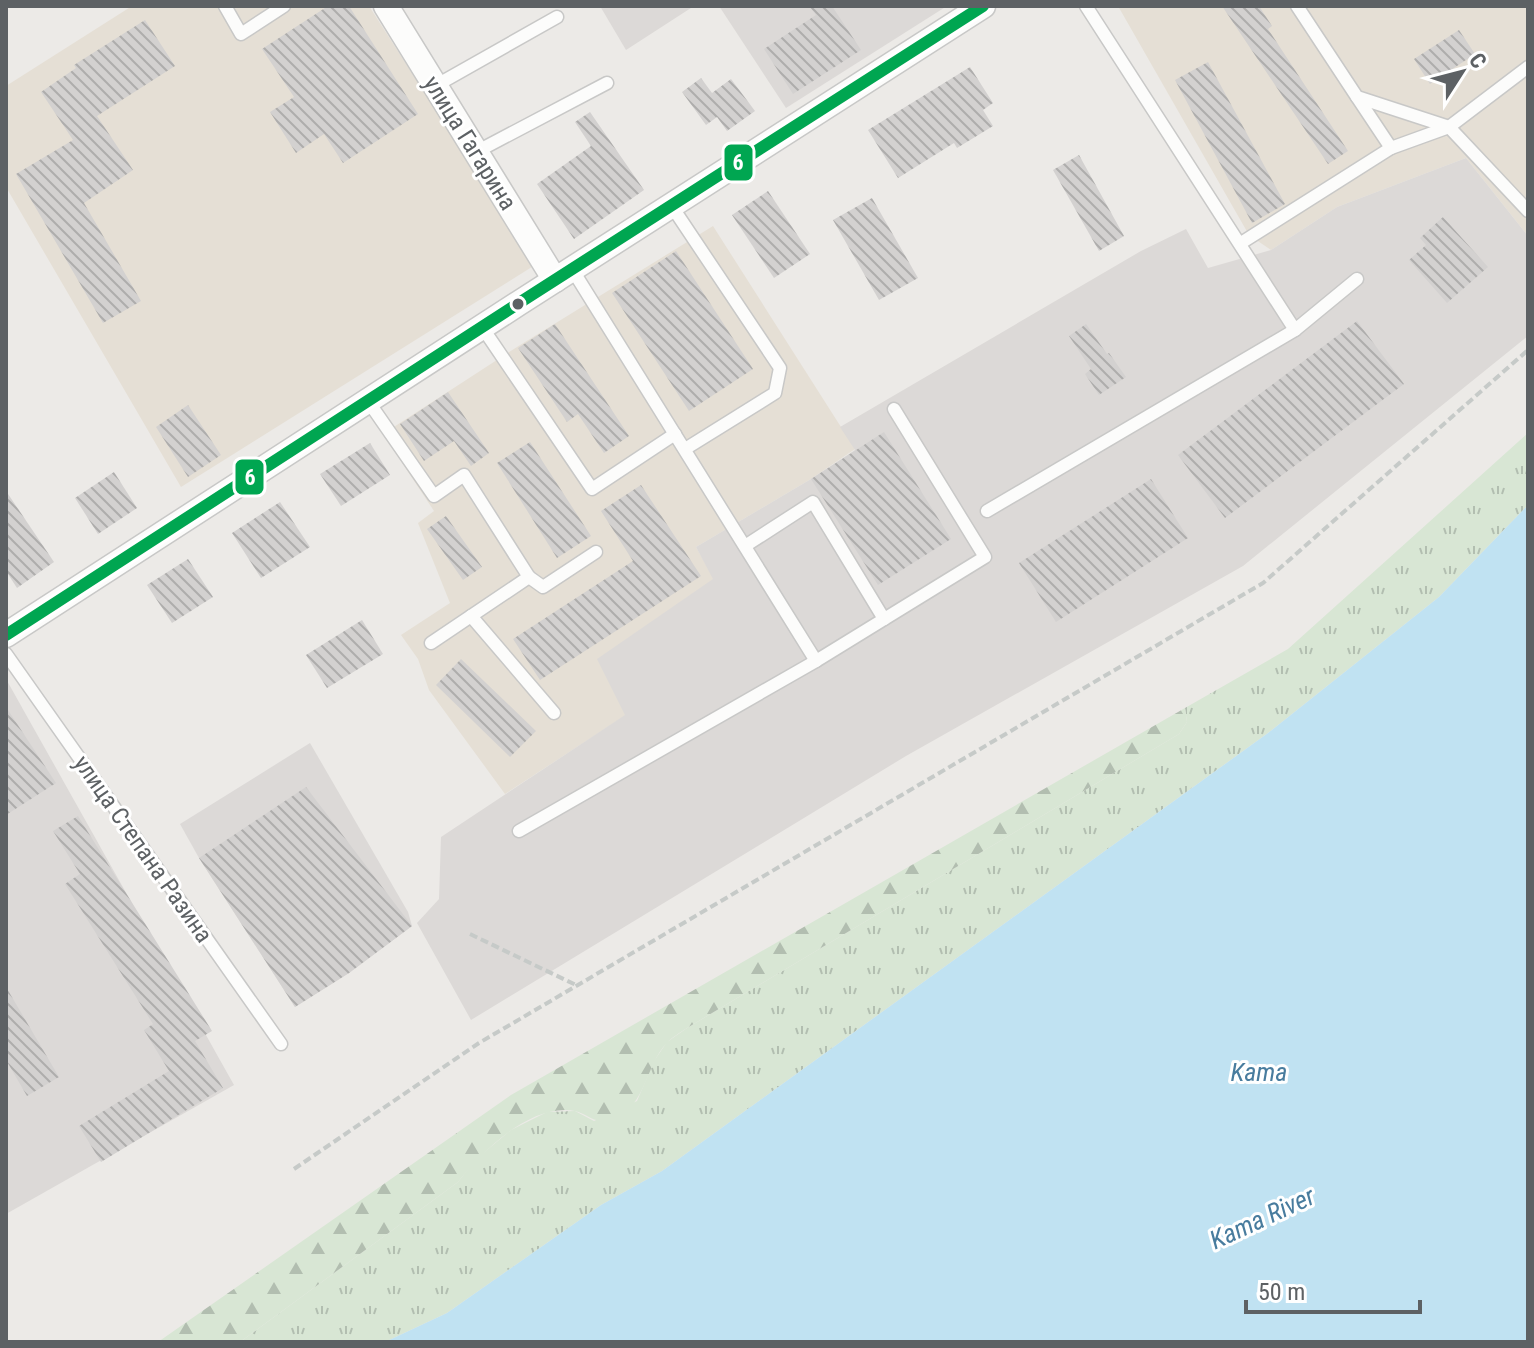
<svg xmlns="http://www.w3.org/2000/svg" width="1534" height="1348" font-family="'Roboto Condensed',sans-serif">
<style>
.commercial{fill:#e5dfd5}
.industrial{fill:#dcd9d7}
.grass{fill:url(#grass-tufts)}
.forest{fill:url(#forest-firs)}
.water{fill:#c0e2f2}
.building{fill:url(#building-back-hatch)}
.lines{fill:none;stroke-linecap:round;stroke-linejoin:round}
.lane-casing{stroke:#c8c8c7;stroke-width:15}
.street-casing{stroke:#c8c8c7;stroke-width:27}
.path{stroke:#c6cac8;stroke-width:4;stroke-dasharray:8 4;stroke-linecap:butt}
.lane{stroke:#fcfcfb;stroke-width:12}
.street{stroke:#fcfcfb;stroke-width:24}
.bus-1-casing{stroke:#fff;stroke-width:18}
.bus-1{stroke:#00a651;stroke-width:12}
.bus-dot{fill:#5d6164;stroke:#fff;stroke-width:3}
.labels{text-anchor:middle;stroke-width:6;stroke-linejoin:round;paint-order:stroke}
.street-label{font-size:24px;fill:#5d6164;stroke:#fff}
.water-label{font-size:26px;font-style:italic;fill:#487c9e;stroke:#fff}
.line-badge{stroke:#fff;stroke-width:3}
.badge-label{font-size:22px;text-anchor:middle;font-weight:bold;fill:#fff}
</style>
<defs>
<pattern id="grass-tufts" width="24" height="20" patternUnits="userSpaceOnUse" patternTransform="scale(2)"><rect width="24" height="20" fill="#d8e6d4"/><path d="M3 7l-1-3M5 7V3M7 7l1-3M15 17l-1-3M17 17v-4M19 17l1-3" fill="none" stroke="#b2beb0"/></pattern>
<pattern id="forest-firs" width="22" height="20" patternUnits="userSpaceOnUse" patternTransform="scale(2)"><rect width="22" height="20" fill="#d8e6d4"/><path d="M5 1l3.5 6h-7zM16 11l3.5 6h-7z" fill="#b2beb0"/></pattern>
<pattern id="building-back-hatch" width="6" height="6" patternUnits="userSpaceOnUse" patternTransform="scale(2)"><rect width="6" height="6" fill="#d3d1d0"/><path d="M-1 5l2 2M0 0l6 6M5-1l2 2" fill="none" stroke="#aeadac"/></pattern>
</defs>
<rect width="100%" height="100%" fill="#eceae7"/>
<g class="commercial">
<polygon points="132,6 369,6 535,265 181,487 6,187 6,86"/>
<polygon points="1118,6 1528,6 1528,236 1466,158 1337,207 1271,250 1249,235"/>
<polygon points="713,226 855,449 811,479 696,547 714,579 598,659 626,715 505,794 429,690 418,659 401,635 450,603 418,523 434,511 383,434 517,347"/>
</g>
<g class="industrial">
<polygon points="600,6 694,6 626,50"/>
<polygon points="719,6 947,6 786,108"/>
<polygon points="1466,158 1528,236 1528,336 1243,566 906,756 471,1020 417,923 439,899 441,837 625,715 597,659 713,579 696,547 811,479 855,450 840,427 1141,251 1186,229 1208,268 1271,250 1337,207"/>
<polygon points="6,679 234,1085 6,1214"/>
<polygon points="310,743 408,912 412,926 349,973 295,1007 199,858 180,824"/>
</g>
<polygon class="grass" points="1528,433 1528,505 1439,597 1268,733 662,1171 601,1205 447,1313 385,1342 240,1342 458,1182 475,1160 511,1130 547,1112 575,1111 594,1121 637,1101 654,1061 667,1042 687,1028 1179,734 1187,722 1185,708 1288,649"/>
<path class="forest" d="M1185 708 1187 722 1179 734 687 1028C680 1033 672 1037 667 1043 645 1065 647 1105 615 1117 593 1126 591 1115 575 1111 531 1103 482 1151 458 1182L240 1342H158L511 1095Z"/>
<polygon class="water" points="1528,505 1528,1342 385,1342 447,1313 601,1205 662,1171 1268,733 1439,597"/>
<g class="building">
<polygon points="328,6 349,6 418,114 343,163 324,134 296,153 270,112 294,97 262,49"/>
<polygon points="809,6 832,6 861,50 793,94 764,49 816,15"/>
<polygon points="1222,6 1259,6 1272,26 1268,29 1348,151 1328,164"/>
<polygon points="145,20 175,66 97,116 133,170 84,203 141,301 103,323 16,174 73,140 41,92 76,68 74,65"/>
<polygon points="1459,30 1475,54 1430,84 1414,59"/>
<polygon points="1208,62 1285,204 1252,223 1175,80"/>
<polygon points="970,67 993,103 983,110 993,126 957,148 954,143 898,178 868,130"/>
<polygon points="701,78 712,93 731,79 755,111 727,131 717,117 706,125 682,92"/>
<polygon points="590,112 644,190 574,239 537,184 591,146 575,122"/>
<polygon points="1079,155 1124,236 1099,251 1053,170"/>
<polygon points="768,191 810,254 774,278 732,215"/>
<polygon points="872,198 918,278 879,300 833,220"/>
<polygon points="1443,217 1488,267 1447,303 1409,260 1426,245 1420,238"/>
<polygon points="676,251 753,369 689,411 612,293"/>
<polygon points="1357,321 1404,384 1225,518 1178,455"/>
<polygon points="555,324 629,436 604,453 578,414 567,422 518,348"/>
<polygon points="1086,324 1107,354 1109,353 1126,377 1099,395 1085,374 1091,369 1069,336"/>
<polygon points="448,392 489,453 471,466 454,441 424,461 400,424"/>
<polygon points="188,405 221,455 188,477 156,427"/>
<polygon points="884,432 951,539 878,585 811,479"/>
<polygon points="530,442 591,536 557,558 497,463"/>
<polygon points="370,443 390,475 341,506 320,474"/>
<polygon points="114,472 137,508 98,534 75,498"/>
<polygon points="1151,479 1188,538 1056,622 1019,563"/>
<polygon points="641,485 701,576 540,680 513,639 633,561 601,511"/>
<polygon points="6,491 54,562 17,588 6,571"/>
<polygon points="280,502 310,547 261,578 232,533"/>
<polygon points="446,516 482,567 463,580 427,529"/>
<polygon points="188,559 213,597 172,623 147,585"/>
<polygon points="362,620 383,654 327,688 306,655"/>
<polygon points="461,659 536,731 510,757 436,685"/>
<polygon points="6,707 56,783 6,815"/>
<polygon points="306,787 412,926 349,973 295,1007 199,858"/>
<polygon points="78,816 212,1031 195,1041 223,1088 101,1162 79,1126 169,1071 144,1030 153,1024 65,884 80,874 53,831"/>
<polygon points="6,987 59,1077 27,1096 6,1060"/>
</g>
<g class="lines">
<defs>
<g id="lane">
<polyline points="225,6 241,34 284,6"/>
<polyline points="1086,6 1295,330 1357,279"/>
<polyline points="1297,6 1357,97 1449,127 1528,211"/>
<polyline points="435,86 557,17"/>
<polyline points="1391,148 1449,127 1528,67"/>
<polyline points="476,152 607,83"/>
<polyline points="671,205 780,368 775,393 685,449"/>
<polyline points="1241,243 1391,148 1357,97"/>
<polyline points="572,269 816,661 985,557 894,409"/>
<polyline points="482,327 592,489 675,434"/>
<polyline points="368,401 434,496 464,475 529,577 431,643"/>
<polyline points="987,511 1295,330"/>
<polyline points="745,546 813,502 884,619"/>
<polyline points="529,577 543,587 596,552"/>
<polyline points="471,616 554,713"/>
<polyline points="6,654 281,1044"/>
<polyline points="519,831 816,661"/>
</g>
<g id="street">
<polyline points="386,6 555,280"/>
<polyline points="6,635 519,303 983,6"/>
</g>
</defs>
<use href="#lane" class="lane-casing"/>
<use href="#street" class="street-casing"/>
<g class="path">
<polyline points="470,934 576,985"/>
<polyline points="294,1169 479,1043 1263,583 1528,350"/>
</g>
<use href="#lane" class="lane"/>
<use href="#street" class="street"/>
<defs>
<polyline id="bus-1" points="6,635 519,303 983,6"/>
</defs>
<use href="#bus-1" class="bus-1-casing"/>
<use href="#bus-1" class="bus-1"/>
</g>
<circle class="bus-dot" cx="518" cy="304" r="7"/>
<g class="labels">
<g class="street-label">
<text transform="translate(470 143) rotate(58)" y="8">улица Гагарина</text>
<text transform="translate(143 849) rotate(55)" y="8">улица Степана Разина</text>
</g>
<g class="water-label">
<text x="1259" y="1081">Kama</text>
<text transform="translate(1262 1218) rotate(-25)" y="9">Kama River</text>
</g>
</g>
<g class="line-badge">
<rect x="723" y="143" width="31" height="39" rx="8" fill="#00a651"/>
<rect x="234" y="458" width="31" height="38" rx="8" fill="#00a651"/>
</g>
<g class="badge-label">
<text x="738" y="170">6</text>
<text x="250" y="485">6</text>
</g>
<rect width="1534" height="1348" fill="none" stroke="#5d6164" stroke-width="16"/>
<g transform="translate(1462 72) rotate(54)" stroke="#ffffff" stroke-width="6" paint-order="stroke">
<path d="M0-6L14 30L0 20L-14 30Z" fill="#5d6164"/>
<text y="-12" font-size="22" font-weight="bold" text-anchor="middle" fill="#5d6164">С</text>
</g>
<path d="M1246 1300v12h174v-12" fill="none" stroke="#5d6164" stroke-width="4"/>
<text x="1258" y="1300" font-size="24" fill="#5d6164" stroke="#ffffff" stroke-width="6" paint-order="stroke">50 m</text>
</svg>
